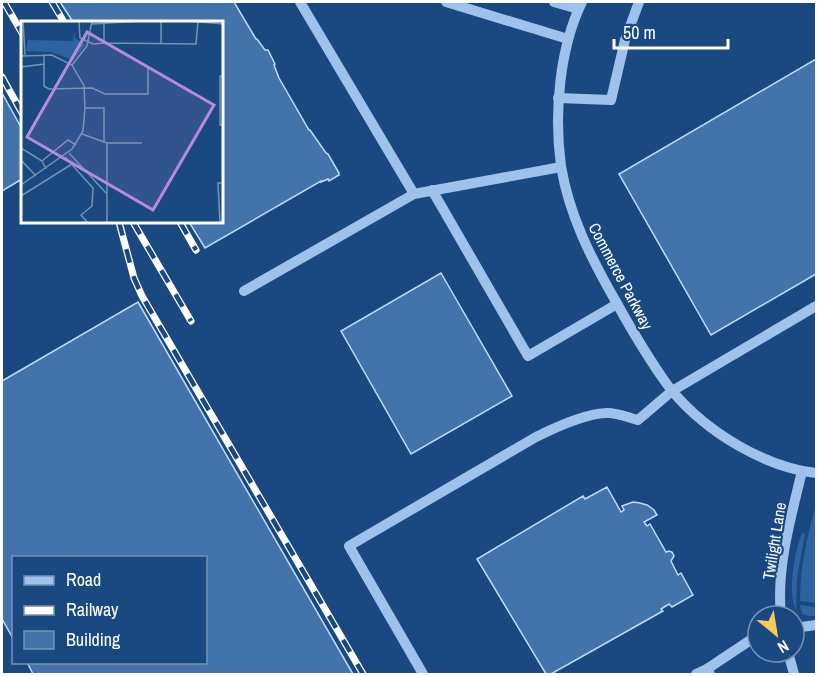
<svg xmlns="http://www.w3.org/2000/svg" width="818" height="676" font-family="'Archivo Narrow',sans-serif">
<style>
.green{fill:#2d63a0}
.building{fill:#4373ab;stroke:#c2dcf8;stroke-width:1.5}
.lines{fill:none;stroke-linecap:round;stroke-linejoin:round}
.minor{stroke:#9ec2eb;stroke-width:10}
.rail-casing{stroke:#fff;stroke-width:7}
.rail{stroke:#1a4981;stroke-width:4.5;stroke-dasharray:14;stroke-linecap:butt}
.labels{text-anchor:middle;stroke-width:4.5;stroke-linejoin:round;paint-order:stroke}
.street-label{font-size:16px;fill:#fff;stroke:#1a4981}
.inset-road{fill:none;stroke:#7692b3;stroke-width:1.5}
.view{fill:#b68bdc;fill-opacity:0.15;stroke:#b68bdc;stroke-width:3}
.inset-edge{fill:none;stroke:#fff;stroke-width:3}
</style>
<rect width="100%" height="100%" fill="#1a4981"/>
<g class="green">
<path d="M816 507V603L800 601C800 571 806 541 814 512Z"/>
<path d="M802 533 805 534 797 577 796 610C787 593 795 550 802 533Z"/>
<polygon points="800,605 816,607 816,616 810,616 802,614"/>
</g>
<g class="building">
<polygon points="60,2 234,2 256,39 257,39 265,50 268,50 275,64 274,65 279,78 309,130 310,130 326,153 328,154 339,173 339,175 329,181 328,179 321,182 321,181 205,248 189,222 222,222 222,22 73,22"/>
<polygon points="816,59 816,274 711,335 619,174"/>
<polygon points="2,93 22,129 22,179 2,191"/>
<polygon points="441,273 512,396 411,454 341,331"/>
<polygon points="138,302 353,674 33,674 27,662 206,662 206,558 14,558 14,640 2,619 2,381"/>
<polygon points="607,487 621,512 624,510 622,506 633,502 640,503 647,505 654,510 657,515 644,522 647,526 650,524 666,552 669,551 672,552 674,556 671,561 678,575 681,573 693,595 672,607 669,604 661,609 663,611 551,674 546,674 477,559 583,496 585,499"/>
</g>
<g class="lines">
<g class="minor">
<polyline points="300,2 414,194 561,167"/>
<polyline points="446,2 568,39"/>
<polyline points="554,2 578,9"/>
<path d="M582 2C559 49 554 115 561 166 569 215 591 258 615 300 628 324 642 347 657 370 662 377 667 385 673 392 707 432 764 467 816 473"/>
<polyline points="558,98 611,100 625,40 639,2"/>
<polyline points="432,190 528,356 617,304"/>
<polyline points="244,291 414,194"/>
<path d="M781 616C776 567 791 518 802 471"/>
<polyline points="794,628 816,625"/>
<polyline points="788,652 794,674"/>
<path d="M423 674 349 546 536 437C556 427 584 414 606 413 616 412 629 418 638 420L672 391 816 306"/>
<polyline points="696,674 707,669"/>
<polyline points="710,674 707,669 758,635"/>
</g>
<defs>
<g id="rail">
<polyline points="4,2 22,33"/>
<polyline points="52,2 64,22"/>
<polyline points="2,77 22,113"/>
<polyline points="119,222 134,278 142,296 363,674"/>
<polyline points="133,222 191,321"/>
<polyline points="180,222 196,250"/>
</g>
</defs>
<use href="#rail" class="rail-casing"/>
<use href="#rail" class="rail"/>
</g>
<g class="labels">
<g class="street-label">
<text transform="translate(621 276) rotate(62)" y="6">Commerce Parkway</text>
<text transform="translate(774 541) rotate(-81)" y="6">Twilight Lane</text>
</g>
</g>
<g transform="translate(21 21)">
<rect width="202" height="202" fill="#1a4981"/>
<path d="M53 10 54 17 64 24 52 39 30 31 5 30 7 19 52 20Z" fill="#2d63a0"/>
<path class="inset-road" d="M2 0 4 34M58 0 59 17 72 23 83 22V0M168 0 203 3M71 3 120 0M83 22 175 23 177 0M140 23V0M23 33V65L28 68 71 67 84 73H127V47M0 35 31 34 51 44 63 65 64 87 62 110 51 128 0 164M51 44 66 25 71 0M0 46 23 43M203 55H199V104H203M64 87H83V121M61 113 86 122V172M86 122H121M0 127 21 140 25 148M48 132 86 173V202M44 136 72 167 71 185 60 194 67 202M0 139 15 155M21 140 47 119 55 124M0 175 51 143M199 202 197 162H203"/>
<path class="view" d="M66 11 193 84 132 189 6 116Z"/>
<rect width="202" height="202" class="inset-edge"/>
</g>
<rect width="818" height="676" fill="none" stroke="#ffffff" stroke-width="6"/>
<rect x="12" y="556" width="195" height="108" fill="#1a4981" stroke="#7692b3" stroke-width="1.5"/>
<rect x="24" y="576" width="30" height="9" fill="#9ec2eb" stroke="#7692b3" stroke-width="1.5"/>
<text x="66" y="586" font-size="18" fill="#ffffff">Road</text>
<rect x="24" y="606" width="30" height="9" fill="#ffffff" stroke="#7692b3" stroke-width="1.5"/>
<text x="66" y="616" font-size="18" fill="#ffffff">Railway</text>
<rect x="24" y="631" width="30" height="18" fill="#4373ab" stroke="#7692b3" stroke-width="1.5"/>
<text x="66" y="646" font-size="18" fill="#ffffff">Building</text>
<g transform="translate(776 634) rotate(150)"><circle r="28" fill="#1a4981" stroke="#7692b3" stroke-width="1.5"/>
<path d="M0-4.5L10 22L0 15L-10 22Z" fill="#fdca59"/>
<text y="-9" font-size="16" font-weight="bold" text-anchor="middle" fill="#ffffff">N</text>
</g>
<path d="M614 39v9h114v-9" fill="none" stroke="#ffffff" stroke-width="3"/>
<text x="623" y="39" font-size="18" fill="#ffffff" stroke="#1a4981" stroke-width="4.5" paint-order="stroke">50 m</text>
</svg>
